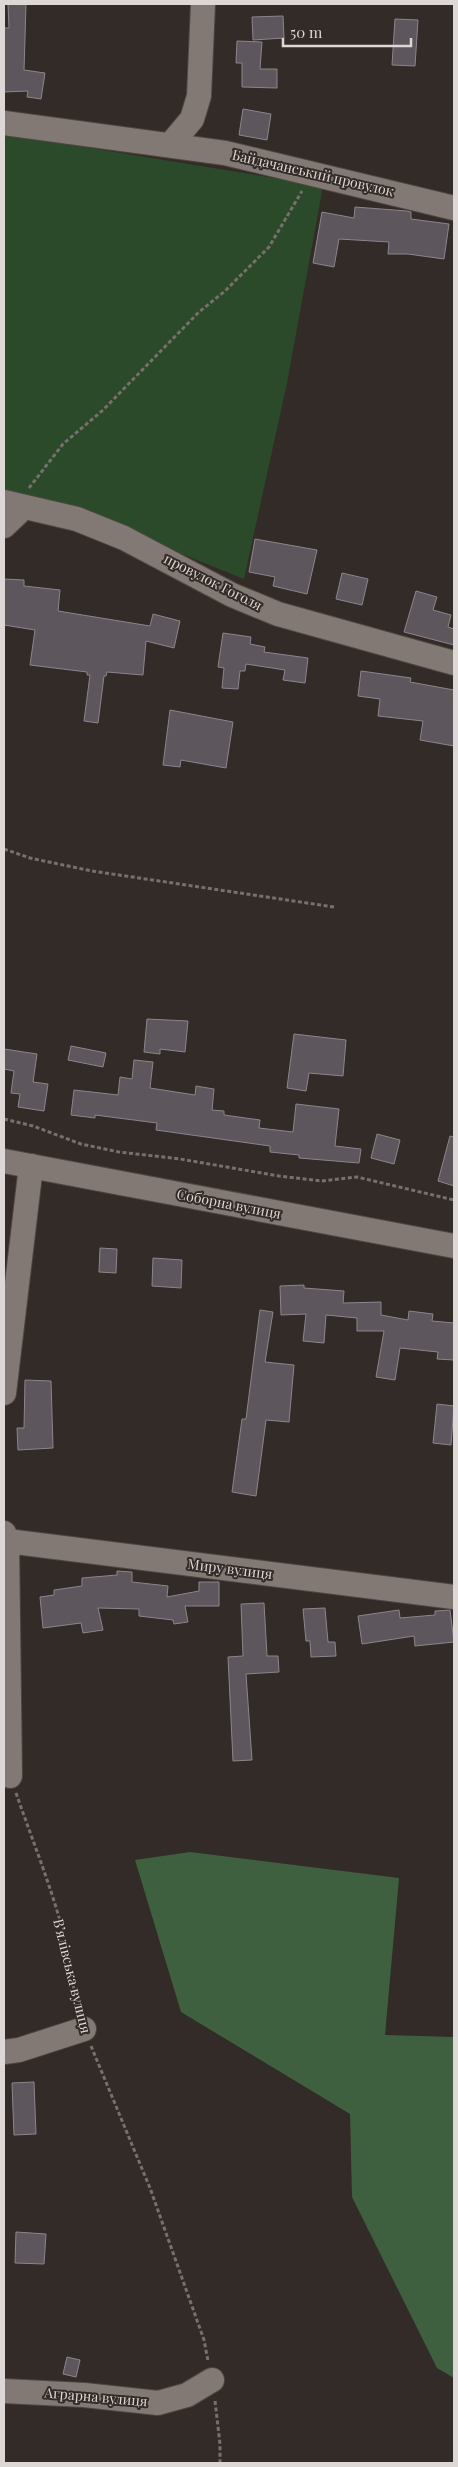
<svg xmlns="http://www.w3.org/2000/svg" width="458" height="2467" font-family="'Playfair Display',serif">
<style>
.green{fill:#2b4a2a}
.forest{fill:#3f603e}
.building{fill:#5d565d;stroke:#8c858d}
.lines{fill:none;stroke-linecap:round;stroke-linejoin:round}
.minor-casing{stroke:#4d4742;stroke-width:26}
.path{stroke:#77706c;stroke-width:3;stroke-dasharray:4 2.5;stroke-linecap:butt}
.minor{stroke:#837974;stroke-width:24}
.labels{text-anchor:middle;stroke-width:4;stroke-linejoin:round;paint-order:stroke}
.street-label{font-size:14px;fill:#ddd8d5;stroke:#332b27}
</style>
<rect width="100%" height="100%" fill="#332b27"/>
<polygon class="green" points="4,134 323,186 287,383 244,579 140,537 4,493"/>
<polygon class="forest" points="190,1852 399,1878 385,2035 454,2037 454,2378 437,2368 352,2197 350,2114 181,2012 135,1860"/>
<g class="building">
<polygon points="8,4 26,4 24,70 45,73 41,99 27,97 28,91 4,92 4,28 9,28"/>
<polygon points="283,16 284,38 253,40 252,17"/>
<polygon points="395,19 418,20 415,66 392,65"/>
<polygon points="237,41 262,42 260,69 277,69 277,88 242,87 242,63 236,63"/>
<polygon points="243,109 271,114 267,140 239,135"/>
<polygon points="355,207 407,211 411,212 411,219 449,224 444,259 408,254 388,254 389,242 339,239 334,267 313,263 322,212 354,218"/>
<polygon points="255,539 317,550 307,594 273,586 275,577 249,572"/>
<polygon points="342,573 368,579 362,605 336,599"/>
<polygon points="4,579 24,580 24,586 60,590 58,611 150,626 153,614 180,621 174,648 146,641 143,675 107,672 106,676 104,676 98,723 84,721 90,675 87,675 87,672 30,665 35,630 4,625"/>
<polygon points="416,591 437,597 433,610 451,615 448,627 454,629 454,645 404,632"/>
<polygon points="223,633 251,637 250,644 265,647 264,652 308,658 305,683 283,680 285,670 246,664 245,671 240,671 238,689 222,688 224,668 218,667"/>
<polygon points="361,671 411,678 410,682 454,690 454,746 420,740 423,721 378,716 380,699 358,696"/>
<polygon points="170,710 233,722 226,768 181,760 180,767 163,765"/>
<polygon points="147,1019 188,1021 185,1052 160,1049 160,1054 144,1052"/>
<polygon points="294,1034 346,1040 343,1076 309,1073 306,1091 287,1088"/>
<polygon points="71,1046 106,1053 103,1067 68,1060"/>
<polygon points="4,1049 37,1054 33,1082 48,1084 44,1111 18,1107 20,1094 11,1093 14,1071 4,1069"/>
<polygon points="134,1060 153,1062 150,1088 195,1095 196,1086 214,1089 212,1110 224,1111 224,1115 260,1120 259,1128 293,1132 296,1104 339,1109 335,1146 361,1149 359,1163 299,1158 299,1155 270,1152 270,1146 156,1130 157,1123 95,1115 95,1118 71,1115 74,1090 118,1095 120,1077 132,1079"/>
<polygon points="377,1134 400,1140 394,1164 371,1158"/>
<polygon points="450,1136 454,1137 454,1186 438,1181"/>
<polygon points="100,1248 117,1249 116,1273 99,1272"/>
<polygon points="153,1258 182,1260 181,1288 152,1286"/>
<polygon points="304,1285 304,1288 344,1291 343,1303 381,1302 381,1315 408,1320 409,1311 433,1314 432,1321 454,1323 454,1360 437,1359 438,1352 400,1348 395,1380 376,1377 384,1331 357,1331 357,1318 326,1315 324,1343 303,1341 306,1314 281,1315 280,1286"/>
<polygon points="260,1310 273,1312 265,1362 294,1365 289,1422 266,1420 256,1496 232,1492 242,1419 246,1419"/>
<polygon points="25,1380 51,1381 53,1448 18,1450 17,1428 24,1428"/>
<polygon points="437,1404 454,1406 451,1445 433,1443"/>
<polygon points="117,1571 132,1572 132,1582 168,1586 167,1597 199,1591 199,1582 219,1582 219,1606 185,1606 188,1622 174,1624 173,1620 139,1616 139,1609 98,1608 103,1630 83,1633 81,1623 43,1628 40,1597 54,1595 54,1590 82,1586 82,1578 117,1575"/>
<polygon points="264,1603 267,1656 278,1656 279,1672 246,1674 252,1760 233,1761 228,1657 243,1656 241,1604"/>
<polygon points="325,1608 328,1642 335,1642 336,1656 311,1657 310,1641 306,1641 303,1609"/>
<polygon points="399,1610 400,1618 435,1615 435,1611 450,1610 454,1642 415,1646 414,1636 362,1644 358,1616"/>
<polygon points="34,2082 36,2134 14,2135 12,2083"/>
<polygon points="16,2232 46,2234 44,2264 15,2263"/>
<polygon points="67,2357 80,2360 76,2377 63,2374"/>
</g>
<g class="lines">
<defs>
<g id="minor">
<polyline points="4,123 225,153 454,208"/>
<polyline points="171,144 192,119 199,96 203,4"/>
<polyline points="4,502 77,519 124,538 232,595 278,614 454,663"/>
<polyline points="4,526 23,508"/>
<polyline points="4,1161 454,1246"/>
<polyline points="4,1393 31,1166"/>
<polyline points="4,1533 7,1541 10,1776"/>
<polyline points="7,1541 454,1597"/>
<polyline points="4,2052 19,2050 84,2029"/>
<polyline points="4,2391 84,2395 158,2403 187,2395 212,2380"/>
</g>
</defs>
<use href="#minor" class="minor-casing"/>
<g class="path">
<polyline points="29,488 63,444 103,410 199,312 225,291 269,247 302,191"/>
<polyline points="4,849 30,858 92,871 334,907"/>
<polyline points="4,1119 33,1126 81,1144 119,1152 180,1159 279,1176 322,1181 357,1177 454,1200"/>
<path d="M16 1793C34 1845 56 1898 68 1952 72 1972 73 1992 79 2012"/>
<polyline points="91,2046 150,2188 204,2340 208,2361"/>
<polyline points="215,2401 220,2444 220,2463"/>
</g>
<use href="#minor" class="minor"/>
</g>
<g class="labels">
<g class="street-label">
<text transform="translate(313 173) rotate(13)" y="5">Байдачанський провулок</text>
<text transform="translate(213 582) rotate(27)" y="5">провулок Гоголя</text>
<text transform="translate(229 1204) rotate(11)" y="5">Соборна вулиця</text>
<text transform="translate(230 1569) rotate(7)" y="5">Миру вулиця</text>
<text transform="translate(72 1976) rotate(76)" y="5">В’ялівська вулиця</text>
<text transform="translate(96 2397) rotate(5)" y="5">Аграрна вулиця</text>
</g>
</g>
<rect width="458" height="2467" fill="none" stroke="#ddd8d5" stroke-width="10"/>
<path d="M283 38v8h128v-8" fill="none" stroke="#ddd8d5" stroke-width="2.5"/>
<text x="290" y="38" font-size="15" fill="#ddd8d5" stroke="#332b27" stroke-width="4" paint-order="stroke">50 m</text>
</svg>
